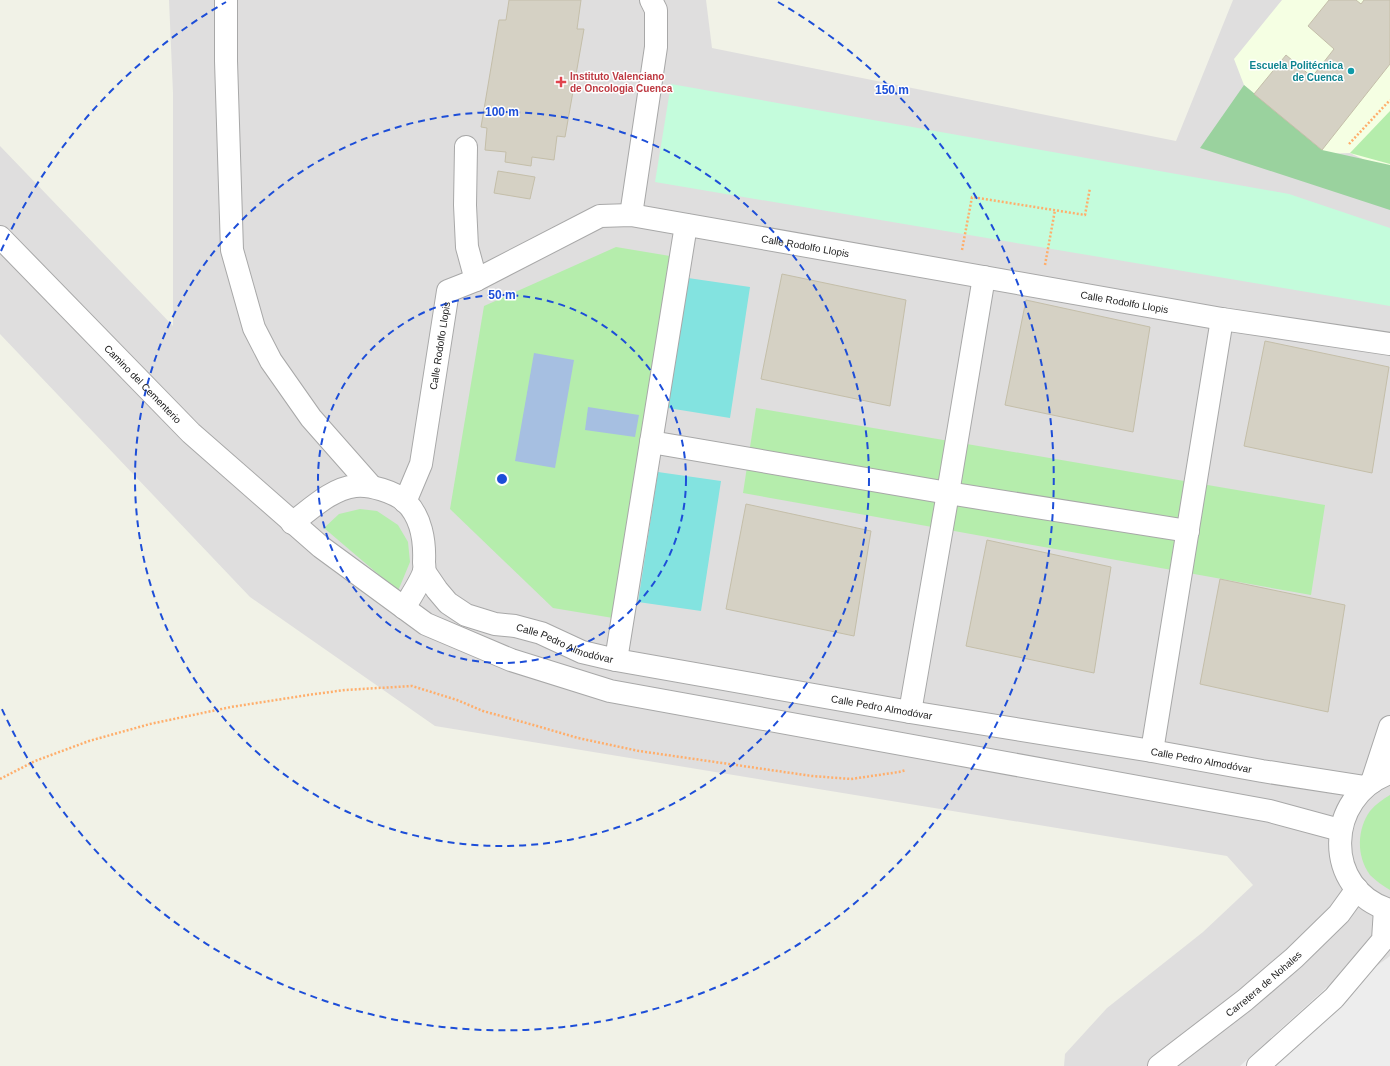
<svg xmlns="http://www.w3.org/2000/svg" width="1390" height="1066" font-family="Arial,sans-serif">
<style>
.residential{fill:#dfdede}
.education{fill:#f5ffe3}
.grass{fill:#b5edac}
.forest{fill:#9ad29e}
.park{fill:#c4fcdc}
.pitch{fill:#83e3e0}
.parking{fill:#ededed}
.water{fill:#a6bfe1}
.building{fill:#d5d1c4;stroke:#c4bea9}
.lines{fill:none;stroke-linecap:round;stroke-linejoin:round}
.minor-casing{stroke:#a8a8a8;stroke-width:24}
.path{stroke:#ffae6b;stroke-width:2.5;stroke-dasharray:2 2;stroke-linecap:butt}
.minor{stroke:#fff;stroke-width:22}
.ring{fill:none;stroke:#1d4ed8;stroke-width:2;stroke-dasharray:7 5}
.culture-dot{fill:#0f9aa8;stroke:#fff;stroke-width:1.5}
.health-dot{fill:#e0444e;stroke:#fff;stroke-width:1.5}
.labels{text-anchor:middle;stroke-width:3;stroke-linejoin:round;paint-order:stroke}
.culture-label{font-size:10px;font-weight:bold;fill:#0d838f;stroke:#fff;text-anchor:end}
.health-label{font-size:10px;font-weight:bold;fill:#be3a42;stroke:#fff;text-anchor:start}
.street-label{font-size:10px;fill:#212121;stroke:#fff}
.centre{fill:#1d4ed8;stroke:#fff;stroke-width:2}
.ring-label{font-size:12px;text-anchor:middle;font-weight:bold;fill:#1d4ed8;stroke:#fff;stroke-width:3;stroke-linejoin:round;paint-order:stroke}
</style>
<rect width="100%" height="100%" fill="#f1f2e7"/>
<polygon class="residential" points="169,0 706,0 712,48 1176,141 1233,0 1390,0 1390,1066 1064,1066 1065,1054 1107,1008 1203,932 1253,885 1227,856 435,726 250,597 0,334 0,146 173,326 173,93"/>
<polygon class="education" points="1282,0 1390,0 1390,172 1350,153 1321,154 1322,150 1244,85 1234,59"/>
<g class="grass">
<polygon points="1390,111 1390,164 1350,153"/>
<polygon points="616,247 676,257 619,619 553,608 450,509 484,306"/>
<polygon points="756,408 1325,505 1311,595 743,493"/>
<polygon points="360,509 377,511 398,525 408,542 410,562 398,591 324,528 339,514"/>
<path d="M1390 795V890C1383 886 1376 881 1370 875 1356 856 1357 829 1370 811 1376 804 1383 799 1390 795Z"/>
</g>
<polygon class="forest" points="1244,85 1322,150 1390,165 1390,210 1200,148"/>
<polygon class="park" points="671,84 1289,194 1390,228 1390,306 655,182"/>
<g class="pitch">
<polygon points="688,278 750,287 730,418 668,408"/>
<polygon points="658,472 721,481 701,611 638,602"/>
</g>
<polygon class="parking" points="1390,956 1390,1066 1240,1066 1327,987 1334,998"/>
<g class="water">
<polygon points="534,353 574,360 555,468 515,461"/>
<polygon points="588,407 639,415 635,437 585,430"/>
</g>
<g class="building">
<polygon points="509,0 581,0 577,29 584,29 565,137 557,136 554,160 532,157 531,166 505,162 506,152 485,150 487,128 481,127 499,20 506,20"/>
<polygon points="1329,0 1356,0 1361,4 1364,0 1390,0 1390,64 1322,150 1254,94 1286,55 1312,77 1334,49 1308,26"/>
<polygon points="498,171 535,177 530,199 494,193"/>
<polygon points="782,274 906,300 890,406 761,379"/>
<polygon points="1026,300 1150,327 1133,432 1005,405"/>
<polygon points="1265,341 1389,367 1372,473 1244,446"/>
<polygon points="746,504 871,531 854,636 726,609"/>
<polygon points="987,540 1111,567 1094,673 966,646"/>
<polygon points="1220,579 1345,605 1328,712 1200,684"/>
</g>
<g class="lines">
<defs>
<g id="minor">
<polyline points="226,0 226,61 232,250 254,328 271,361 311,418 371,486"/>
<polyline points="466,147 465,205 467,247 476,280"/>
<polyline points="631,215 656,47 656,10 651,0"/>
<path id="s1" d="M0 237 191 433 321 547 426 624 511 660 610 691 1270 811 1340 830"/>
<polyline points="651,442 948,493 1188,531"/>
<path id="s2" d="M405 502 421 464 448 291 476 280 600 216 631 215 1222 319 1390 344"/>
<path d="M292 523C311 509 331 489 355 486 369 484 395 492 406 502 421 517 425 541 424 562 424 564 425 568 424 571 422 580 409 599 404 608"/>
<path id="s3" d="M424 571 437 590 448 603 466 615 495 624 515 626 541 633 582 652 616 660 910 712 1152 751 1262 771 1365 787"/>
<polyline points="616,660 686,225"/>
<polyline points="910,712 948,493 984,277"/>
<polyline points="1152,751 1222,319"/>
<path d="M1390 773C1325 796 1322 890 1390 910"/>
<polyline points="1372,782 1390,727"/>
<path id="s4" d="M1159 1066 1245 1000 1294 958 1339 914 1357 889"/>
<polyline points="1258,1066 1334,998 1383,940 1385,909"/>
</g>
</defs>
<use href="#minor" class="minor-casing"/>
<g class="path">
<polyline points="1349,144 1390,100"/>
<polyline points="962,250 972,197 1085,215 1090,188"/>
<polyline points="1045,265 1055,210"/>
<polyline points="0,779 35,761 89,741 150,724 231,707 308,695 345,690 412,686 457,700 483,711 537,726 578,738 639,751 812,776 851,779 899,772 906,770"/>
</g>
<use href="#minor" class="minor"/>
</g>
<g class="ring">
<circle cx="502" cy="479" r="184"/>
<circle cx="502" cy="479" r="367"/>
<path d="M1 251A551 551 0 0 1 226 2M778 2A551 551 0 1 1 1 707"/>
</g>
<circle class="culture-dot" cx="1351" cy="71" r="4"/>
<path class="health-dot" d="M559 76h4v4h4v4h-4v4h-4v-4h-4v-4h4z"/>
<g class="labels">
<g class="culture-label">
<text x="1343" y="69">Escuela Politécnica<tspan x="1343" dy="12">de Cuenca</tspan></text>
</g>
<g class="health-label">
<text x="570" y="80">Instituto Valenciano<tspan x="570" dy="12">de Oncologia Cuenca</tspan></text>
</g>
<g class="street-label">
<text dy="4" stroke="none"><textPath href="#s2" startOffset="594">Calle Rodolfo Llopis</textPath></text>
<text dy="4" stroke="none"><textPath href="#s2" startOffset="918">Calle Rodolfo Llopis</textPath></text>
<text dy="4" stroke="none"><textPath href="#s2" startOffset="161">Calle Rodolfo Llopis</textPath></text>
<text dy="4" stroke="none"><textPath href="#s1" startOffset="205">Camino del Cementerio</textPath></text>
<text dy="4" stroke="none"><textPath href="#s3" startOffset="165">Calle Pedro Almodóvar</textPath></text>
<text dy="4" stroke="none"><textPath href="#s3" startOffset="489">Calle Pedro Almodóvar</textPath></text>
<text dy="4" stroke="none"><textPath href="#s3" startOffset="813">Calle Pedro Almodóvar</textPath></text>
<text dy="4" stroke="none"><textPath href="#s4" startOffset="133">Carretera de Nohales</textPath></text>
</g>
</g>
<circle cx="502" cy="479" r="6" class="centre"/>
<g class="ring-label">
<text x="892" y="94">150 m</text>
<text x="502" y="116">100 m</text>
<text x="502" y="299">50 m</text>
</g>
</svg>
